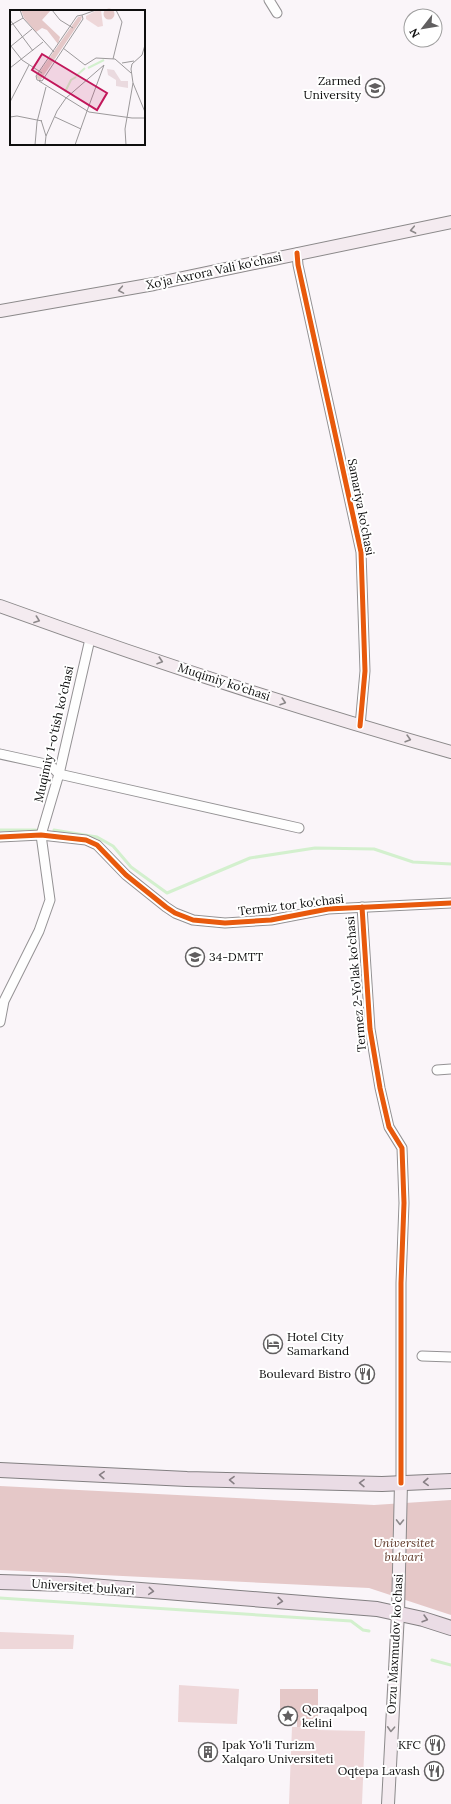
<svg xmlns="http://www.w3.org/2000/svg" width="451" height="1804" font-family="Lora,serif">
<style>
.green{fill:#eed7d9}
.forest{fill:#e5c8c8}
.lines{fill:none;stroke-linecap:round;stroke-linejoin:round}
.stream{stroke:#d3f0ce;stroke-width:3}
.minor-casing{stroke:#949294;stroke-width:11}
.secondary-casing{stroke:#8b898a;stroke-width:14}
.primary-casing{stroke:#827f81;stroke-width:16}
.minor{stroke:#fefefe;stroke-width:9}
.secondary{stroke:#f4ebf0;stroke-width:12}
.primary{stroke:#eadce5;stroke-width:14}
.cycleway-casing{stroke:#fff;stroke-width:8}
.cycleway{stroke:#e8590c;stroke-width:5}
.oneway{stroke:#8c888a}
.oneway2{stroke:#877f84}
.labels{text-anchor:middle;stroke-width:4;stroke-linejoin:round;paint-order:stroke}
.poi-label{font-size:12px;fill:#0e0e0e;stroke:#fff;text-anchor:end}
.street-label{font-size:12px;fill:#0e0e0e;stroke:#fff}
.park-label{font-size:12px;font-style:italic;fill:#5e3727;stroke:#fff}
.inset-river{fill:none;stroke:#d3f0ce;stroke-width:2}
.inset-road{fill:none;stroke:#9c999b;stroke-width:1}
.view{fill:#c2185b;fill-opacity:0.15;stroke:#c2185b;stroke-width:2}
.inset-edge{fill:none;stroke:#0e0e0e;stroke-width:2}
</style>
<rect width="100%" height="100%" fill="#faf5f9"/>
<g class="green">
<polygon points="0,1632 74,1635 73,1649 0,1649"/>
<polygon points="179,1685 239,1689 237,1724 178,1722"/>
<polygon points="292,1727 318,1727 318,1730 365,1731 362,1804 289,1804"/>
</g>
<g class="forest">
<polygon points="0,1486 374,1505 451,1500 451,1615 369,1588 0,1570"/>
<polygon points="280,1689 318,1689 318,1727 297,1727 297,1720 280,1720"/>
</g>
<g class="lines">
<g class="stream">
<polyline points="0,830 36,830"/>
<polyline points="54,830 97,837 113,846 131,867 167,893 250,858 315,848 374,849 413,862 451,864"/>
<polyline points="0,1598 351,1621 363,1630 369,1631"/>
<polyline points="432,1660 451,1665"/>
</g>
<defs>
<g id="minor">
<polyline points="269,0 277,13"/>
<polyline points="297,253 298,265 361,552 365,671 360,726"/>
<polyline points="0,754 50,765 59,774 299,828"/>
<polyline points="0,837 41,835 86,840 97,845 126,875 166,907 175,913 193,920 225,923 271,920 328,909 451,903"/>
<polyline points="362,907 370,1029 380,1088 389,1127 402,1148 404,1203 401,1283 401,1483"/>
<polyline points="0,1022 4,1001 39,931 50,900 41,835 59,774 90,639"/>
<polyline points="437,1070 451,1069"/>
<polyline points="422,1356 451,1357"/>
</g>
<g id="secondary">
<polyline points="0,311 154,284 451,222"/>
<path d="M0 606C149 660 299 709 451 752"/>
<polyline points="388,1804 398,1613 401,1483"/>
</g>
<g id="primary">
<polyline points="0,1470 187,1479 382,1484 451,1481"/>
<polyline points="0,1582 66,1584 377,1609 423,1619 451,1628"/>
</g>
</defs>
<use href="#minor" class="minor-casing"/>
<use href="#secondary" class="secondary-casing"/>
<use href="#primary" class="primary-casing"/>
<use href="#minor" class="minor"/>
<use href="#secondary" class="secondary"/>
<use href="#primary" class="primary"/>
<defs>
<g id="cycleway">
<polyline points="297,253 298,265 361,552 365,671 360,726"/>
<polyline points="0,837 41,835 86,840 97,845 126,875 166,907 175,913 193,920 225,923 271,920 328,909 451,903"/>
<polyline points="362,907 370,1029 380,1088 389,1127 402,1148 404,1203 401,1283 401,1483"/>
</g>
</defs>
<use href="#cycleway" class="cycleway-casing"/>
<use href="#cycleway" class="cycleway"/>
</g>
<defs><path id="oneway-chevron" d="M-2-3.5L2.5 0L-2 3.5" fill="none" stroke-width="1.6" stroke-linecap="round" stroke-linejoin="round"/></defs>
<g class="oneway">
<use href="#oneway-chevron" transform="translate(413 230) rotate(169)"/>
<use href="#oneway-chevron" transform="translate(121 290) rotate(170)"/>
<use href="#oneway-chevron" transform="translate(37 620) rotate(20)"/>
<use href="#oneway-chevron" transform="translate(160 661) rotate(18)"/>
<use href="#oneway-chevron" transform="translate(283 702) rotate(18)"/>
<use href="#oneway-chevron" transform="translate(408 739) rotate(16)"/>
<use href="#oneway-chevron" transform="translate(400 1522) rotate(91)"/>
<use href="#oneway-chevron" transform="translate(391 1729) rotate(93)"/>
</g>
<g class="oneway2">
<use href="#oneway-chevron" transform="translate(102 1475) rotate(-177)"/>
<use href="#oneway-chevron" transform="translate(232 1480) rotate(-179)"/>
<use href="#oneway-chevron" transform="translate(426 1482) rotate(177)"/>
<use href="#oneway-chevron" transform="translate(362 1483) rotate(-179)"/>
<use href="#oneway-chevron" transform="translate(151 1591) rotate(5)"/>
<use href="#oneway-chevron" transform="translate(280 1601) rotate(5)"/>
<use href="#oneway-chevron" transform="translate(425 1619) rotate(16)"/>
</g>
<defs>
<symbol id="university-ring" viewBox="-11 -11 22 22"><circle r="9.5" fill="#fff" stroke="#615f60" stroke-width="1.5"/><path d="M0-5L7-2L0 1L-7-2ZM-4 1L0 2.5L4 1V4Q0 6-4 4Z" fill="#615f60"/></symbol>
<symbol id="school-ring" viewBox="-11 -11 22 22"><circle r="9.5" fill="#fff" stroke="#615f60" stroke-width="1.5"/><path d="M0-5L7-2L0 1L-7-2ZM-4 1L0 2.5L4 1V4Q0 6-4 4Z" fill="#615f60"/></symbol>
<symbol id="hotel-ring" viewBox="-11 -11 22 22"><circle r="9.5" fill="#fff" stroke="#615f60" stroke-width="1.5"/><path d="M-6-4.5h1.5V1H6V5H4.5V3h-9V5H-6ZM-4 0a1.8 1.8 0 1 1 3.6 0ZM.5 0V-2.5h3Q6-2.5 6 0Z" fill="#615f60"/></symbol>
<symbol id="restaurant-ring" viewBox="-11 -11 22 22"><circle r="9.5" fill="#fff" stroke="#615f60" stroke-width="1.5"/><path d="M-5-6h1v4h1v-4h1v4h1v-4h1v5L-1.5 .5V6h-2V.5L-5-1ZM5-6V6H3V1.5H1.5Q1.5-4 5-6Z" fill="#615f60"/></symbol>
<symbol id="sight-ring" viewBox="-11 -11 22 22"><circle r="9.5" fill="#fff" stroke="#615f60" stroke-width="1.5"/><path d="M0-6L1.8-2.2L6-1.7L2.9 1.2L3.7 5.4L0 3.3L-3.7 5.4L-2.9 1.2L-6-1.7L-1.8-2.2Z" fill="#615f60"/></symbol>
<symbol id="building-ring" viewBox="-11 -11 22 22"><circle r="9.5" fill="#fff" stroke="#615f60" stroke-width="1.5"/><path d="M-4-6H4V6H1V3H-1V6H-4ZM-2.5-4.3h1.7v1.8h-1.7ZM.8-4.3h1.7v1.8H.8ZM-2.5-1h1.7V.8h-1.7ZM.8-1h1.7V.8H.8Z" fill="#615f60"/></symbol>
</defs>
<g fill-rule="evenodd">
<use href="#university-ring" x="364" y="77" width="22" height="22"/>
<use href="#school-ring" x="184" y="946" width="22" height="22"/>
<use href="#hotel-ring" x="262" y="1333" width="22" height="22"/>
<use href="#restaurant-ring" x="354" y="1363" width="22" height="22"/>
<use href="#sight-ring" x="277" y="1705" width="22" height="22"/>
<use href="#restaurant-ring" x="424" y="1734" width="22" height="22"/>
<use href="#building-ring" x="197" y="1741" width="22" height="22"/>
<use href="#restaurant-ring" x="423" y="1760" width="22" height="22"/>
</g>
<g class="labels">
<g class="poi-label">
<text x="361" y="85">Zarmed<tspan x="361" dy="14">University</tspan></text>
<text x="209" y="961" text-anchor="start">34-DMTT</text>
<text x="287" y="1341" text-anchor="start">Hotel City<tspan x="287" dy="14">Samarkand</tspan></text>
<text x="351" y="1378">Boulevard Bistro</text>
<text x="302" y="1713" text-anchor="start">Qoraqalpoq<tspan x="302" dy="14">kelini</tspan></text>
<text x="222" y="1749" text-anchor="start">Ipak Yo'li Turizm<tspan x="222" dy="14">Xalqaro Universiteti</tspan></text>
<text x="421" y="1749">KFC</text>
<text x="420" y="1775">Oqtepa Lavash</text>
</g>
<g class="street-label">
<text transform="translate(214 271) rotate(-12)" y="4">Xo'ja Axrora Vali ko'chasi</text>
<text transform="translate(361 507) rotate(79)" y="4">Samariya ko'chasi</text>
<text transform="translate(224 682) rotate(18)" y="4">Muqimiy ko'chasi</text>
<text transform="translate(54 734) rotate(-77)" y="4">Muqimiy 1-o'tish ko'chasi</text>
<text transform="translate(291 905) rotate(-7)" y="4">Termiz tor ko'chasi</text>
<text transform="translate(356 984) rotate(-95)" y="4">Termez 2-Yo'lak ko'chasi</text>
<text transform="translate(83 1587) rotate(4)" y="4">Universitet bulvari</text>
<text transform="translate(395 1644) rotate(-87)" y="4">Orzu Maxmudov ko'chasi</text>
</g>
<g class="park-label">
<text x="404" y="1547">Universitet<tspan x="404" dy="14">bulvari</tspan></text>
</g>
</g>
<g transform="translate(10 10)">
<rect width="135" height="135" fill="#faf5f9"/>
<path d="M87 0H91L93 16 88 17 76 9V6Z" fill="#eed7d9"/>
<path d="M93.5 4a5.5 5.5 0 1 1 11 0a5.5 5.5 0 1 1-11 0ZM11 0H41L32 10 50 27 48 34 37 20 32 18 26 22 14 8ZM72 6 71 10 30 71 26 67 68 7Z" fill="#e5c8c8"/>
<path d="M97 59 104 60 111 71H118V78L106 76V70L98 65Z" fill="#eadadf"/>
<path class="inset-river" d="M78 58 94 50M66 66 75 58M55 82 61 70 66 67"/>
<path class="inset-road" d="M10 0 13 8 44 42M42 0 50 10 63 18M72 5 73 9 32 71 27 70 26 66 67 6ZM72 5 86 0M0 10 23 41M1 15 13 8M135 35 132 45 122 54 121 59 123 73 135 102M1 36 12 50 32 63M0 37 22 19M53 38 75 55 86 48 105 49 121 63M103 49 112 12 106 0M112 53 124 51M0 58 33 32M29 71 79 102 122 108H135M0 92 19 55M77 101 94 55M0 107 7 106 32 111M45 107 71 119M31 110 36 126 35 135M27 112 36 77M36 126 47 101 56 88 94 55M25 135 27 112M65 135 77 101M116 135 115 119 123 73"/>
<path class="view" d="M32 44 97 83 87 100 22 60Z"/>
<rect width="135" height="135" class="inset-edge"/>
</g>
<g transform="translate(423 28) rotate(239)"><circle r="19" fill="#ffffff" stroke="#9f9f9f"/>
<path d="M0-3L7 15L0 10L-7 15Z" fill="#615f60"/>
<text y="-6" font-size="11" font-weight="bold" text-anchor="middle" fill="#0e0e0e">N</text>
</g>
</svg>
